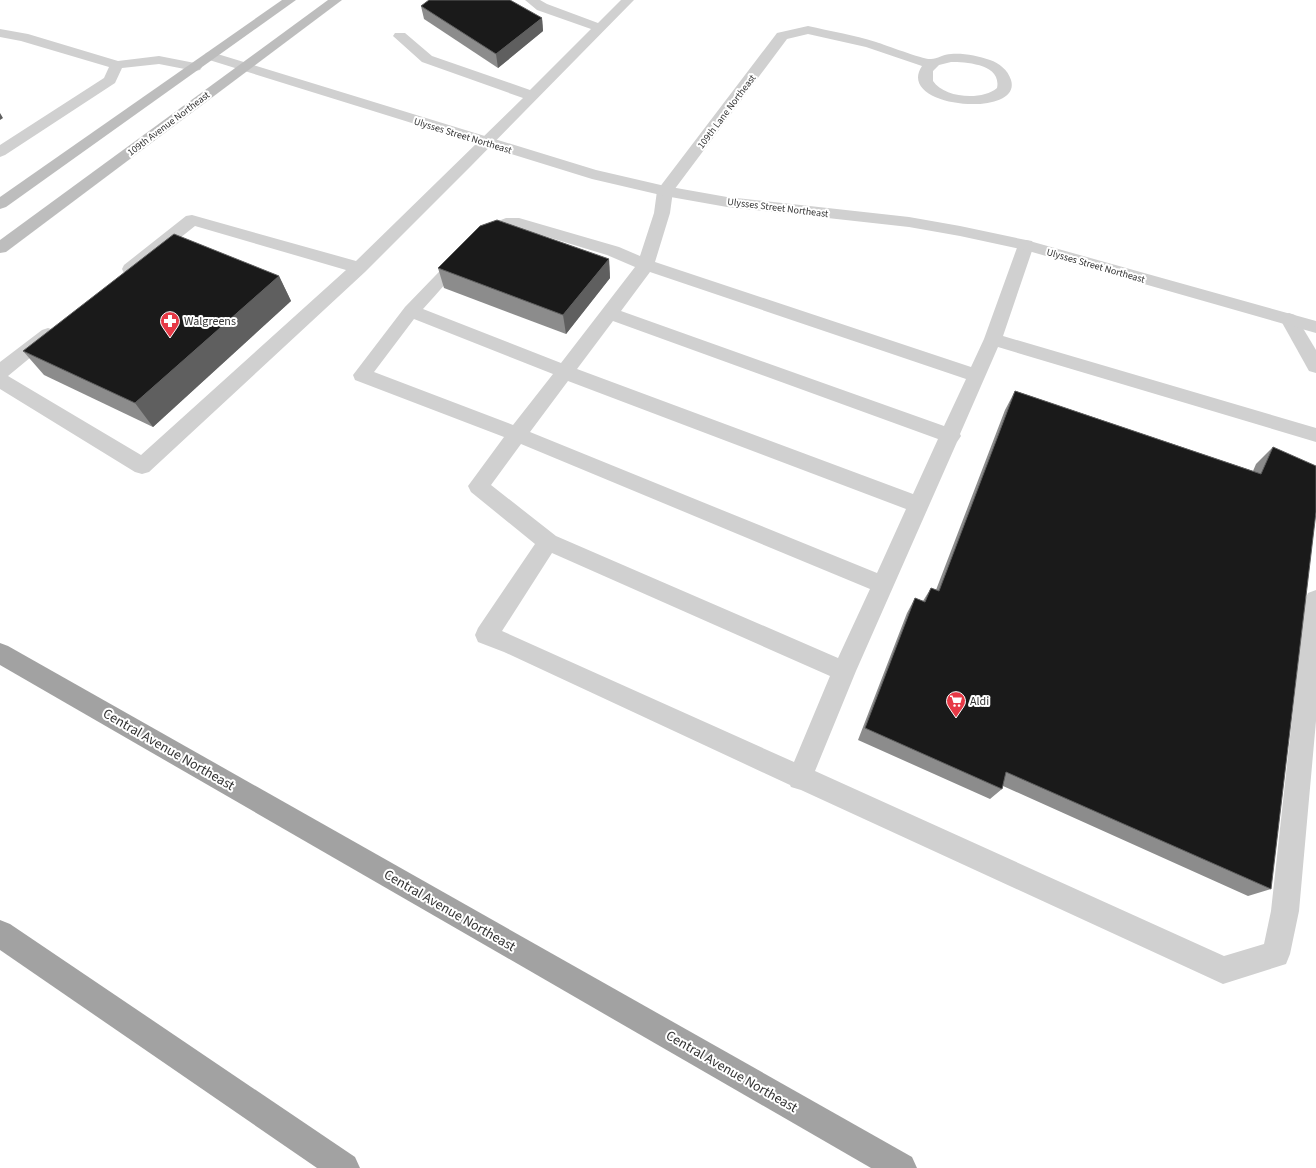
<svg xmlns="http://www.w3.org/2000/svg" width="1316" height="1168" font-family="'Source Sans 3',sans-serif">
<style>
.lines{fill:none;stroke-linecap:round;stroke-linejoin:round}
.service{fill:#d0d0d0;fill-rule:evenodd}
.minor{fill:#d0d0d0;fill-rule:evenodd}
.tertiary{fill:#d0d0d0;fill-rule:evenodd}
.secondary{fill:#bdbdbd;fill-rule:evenodd}
.trunk{fill:#a2a2a2;fill-rule:evenodd}
.wall{fill:#8c8c8c}
.shaded-wall{fill:#5f5f5f}
.building{fill:#1a1a1a;stroke:#5f5f5f}
.labels{text-anchor:middle;stroke-width:4;stroke-linejoin:round;paint-order:stroke}
.far-street-label{font-size:10px;fill:#333;stroke:#fff}
.poi-label{font-size:12px;fill:#333;stroke:#fff;text-anchor:start}
.near-street-label{font-size:14px;fill:#333;stroke:#fff}
</style>
<rect width="100%" height="100%" fill="#fff"/>
<g class="lines">
<g class="service">
<polygon points="525,0 540,0 547,4 598,23 621,0 634,0 471,166 365,272 149,472 142,474 135,472 0,389 0,362 42,330 48,328 54,330 57,334 54,338 8,376 141,455 346,270 195,226 136,273 130,275 124,273 122,269 124,265 186,216 192,215 356,261 523,98 422,62 393,36 395,33 405,33 432,56 530,90 591,29 537,10"/>
<polygon points="0,29 28,34 118,61 159,56 200,64 202,67 200,70 195,71 159,64 122,68 115,83 5,155 0,157 0,145 104,78 109,67 21,41 0,37"/>
<path d="M665 186 671 188 673 191 670 213 655 262 971 367 984 339 1018 245 1020 241 1026 240 1032 241 1034 245 1003 336 1316 428V442L998 347 960 434 961 436 957 442 856 671 815 771 1224 956 1264 944 1271 911 1305 600 1308 593 1316 590V721L1299 911 1290 954 1286 964 1223 984 801 790 791 787 790 785 504 652 478 642 475 635 478 628 535 544 471 492 468 486 504 437 355 380 353 375 405 307 464 246 488 225 506 218H519L619 247 640 256 654 213 657 191 659 188ZM509 228H518L607 255 635 267 561 363 423 309C449 281 474 246 509 228ZM650 272 966 379 944 426 621 311ZM414 319 553 374 513 425 374 372ZM613 321 938 439 913 494 577 369ZM568 381 906 509 877 573 530 432ZM521 444 870 589 838 658 556 536 491 485ZM552 553 830 676 794 762 502 631Z"/>
<polygon points="1289,313 1295,315 1316,350 1316,373 1309,371 1280,319 1283,315"/>
</g>
<path class="minor" d="M808 26C830 31 854 35 876 42 886 45 924 60 931 59 937 59 944 54 951 54 964 53 978 56 990 60 999 63 1008 70 1011 80 1023 119 894 108 922 66L866 47 808 34 787 39 671 194 665 196 659 194 657 191 659 188 777 33ZM951 62C966 62 1002 64 997 88 982 101 944 98 933 81V71L939 65Z"/>
<polygon class="tertiary" points="211,52 596,170 665,186 727,197 909,217 960,226 1026,240 1316,321 1316,333 1025,250 960,236 909,227 727,207 665,196 592,179 206,59 204,56 206,53"/>
<g class="secondary">
<polygon points="282,0 296,0 6,207 0,209 0,197"/>
<polygon points="328,0 342,0 6,252 0,253 0,240"/>
</g>
<g class="trunk">
<polygon points="0,643 8,646 912,1157 917,1168 871,1168 0,665"/>
<polygon points="0,920 10,924 355,1157 360,1168 317,1168 0,950"/>
</g>
</g>
<g class="wall">
<polygon points="421,6 542,18 543,31 498,68 424,19"/>
<polygon points="609,259 610,278 566,334 444,288 438,268"/>
<polygon points="279,276 291,301 153,427 44,375 23,351"/>
<polygon points="1015,391 1253,471 1256,464 1273,447 1271,889 1248,896 1003,786 1002,789 990,799 858,740 907,613 915,598 923,601 931,588 936,590 1005,410"/>
</g>
<g class="shaded-wall">
<polygon points="542,18 543,31 498,68 496,54"/>
<polygon points="0,113 3,118 0,120"/>
<polygon points="609,259 610,278 566,334 563,315"/>
<polygon points="279,276 291,301 153,427 135,403"/>
</g>
<g class="building">
<polygon points="429,0 510,0 542,18 496,54 421,6"/>
<polygon points="497,220 609,259 563,315 438,268 480,226"/>
<polygon points="174,234 279,276 135,403 23,351"/>
<polygon points="1015,391 1261,474 1273,447 1316,466 1316,512 1271,889 1006,772 1002,789 865,728 915,598 925,602 931,588 939,591"/>
</g>
<defs>
<symbol id="pharmacy-pin" viewBox="-11 -11 22 30"><path d="M0 17L-7.5 6A9.5 9.5 0 1 1 7.5 6Z" fill="#e63946" stroke="#fff"/><path d="M-2-6h4v4h4v4h-4v4h-4v-4h-4v-4h4Z" fill="#fff"/></symbol>
<symbol id="supermarket-pin" viewBox="-11 -11 22 30"><path d="M0 17L-7.5 6A9.5 9.5 0 1 1 7.5 6Z" fill="#e63946" stroke="#fff"/><path d="M-6-5.5h2.5l.6 2H6L4.5 2H-2.5L-4.4-4H-6ZM-1.5 3.2a1.3 1.3 0 1 0 .1 0ZM3 3.2a1.3 1.3 0 1 0 .1 0Z" fill="#fff"/></symbol>
</defs>
<g fill-rule="evenodd">
<use href="#pharmacy-pin" x="159" y="310" width="22" height="30"/>
<use href="#supermarket-pin" x="945" y="690" width="22" height="30"/>
</g>
<g class="labels">
<g class="far-street-label">
<text transform="translate(726 111) rotate(-53)" y="4">109th Lane Northeast</text>
<text transform="translate(168 123) rotate(-37)" y="4">109th Avenue Northeast</text>
<text transform="translate(463 135) rotate(17)" y="4">Ulysses Street Northeast</text>
<text transform="translate(778 207) rotate(7)" y="4">Ulysses Street Northeast</text>
<text transform="translate(1096 265) rotate(16)" y="4">Ulysses Street Northeast</text>
</g>
<g class="poi-label">
<text x="184" y="325">Walgreens</text>
<text x="970" y="705">Aldi</text>
</g>
<g class="near-street-label">
<text transform="translate(169 749) rotate(30)" y="5">Central Avenue Northeast</text>
<text transform="translate(450 910) rotate(30)" y="5">Central Avenue Northeast</text>
<text transform="translate(732 1071) rotate(30)" y="5">Central Avenue Northeast</text>
</g>
</g>
</svg>
